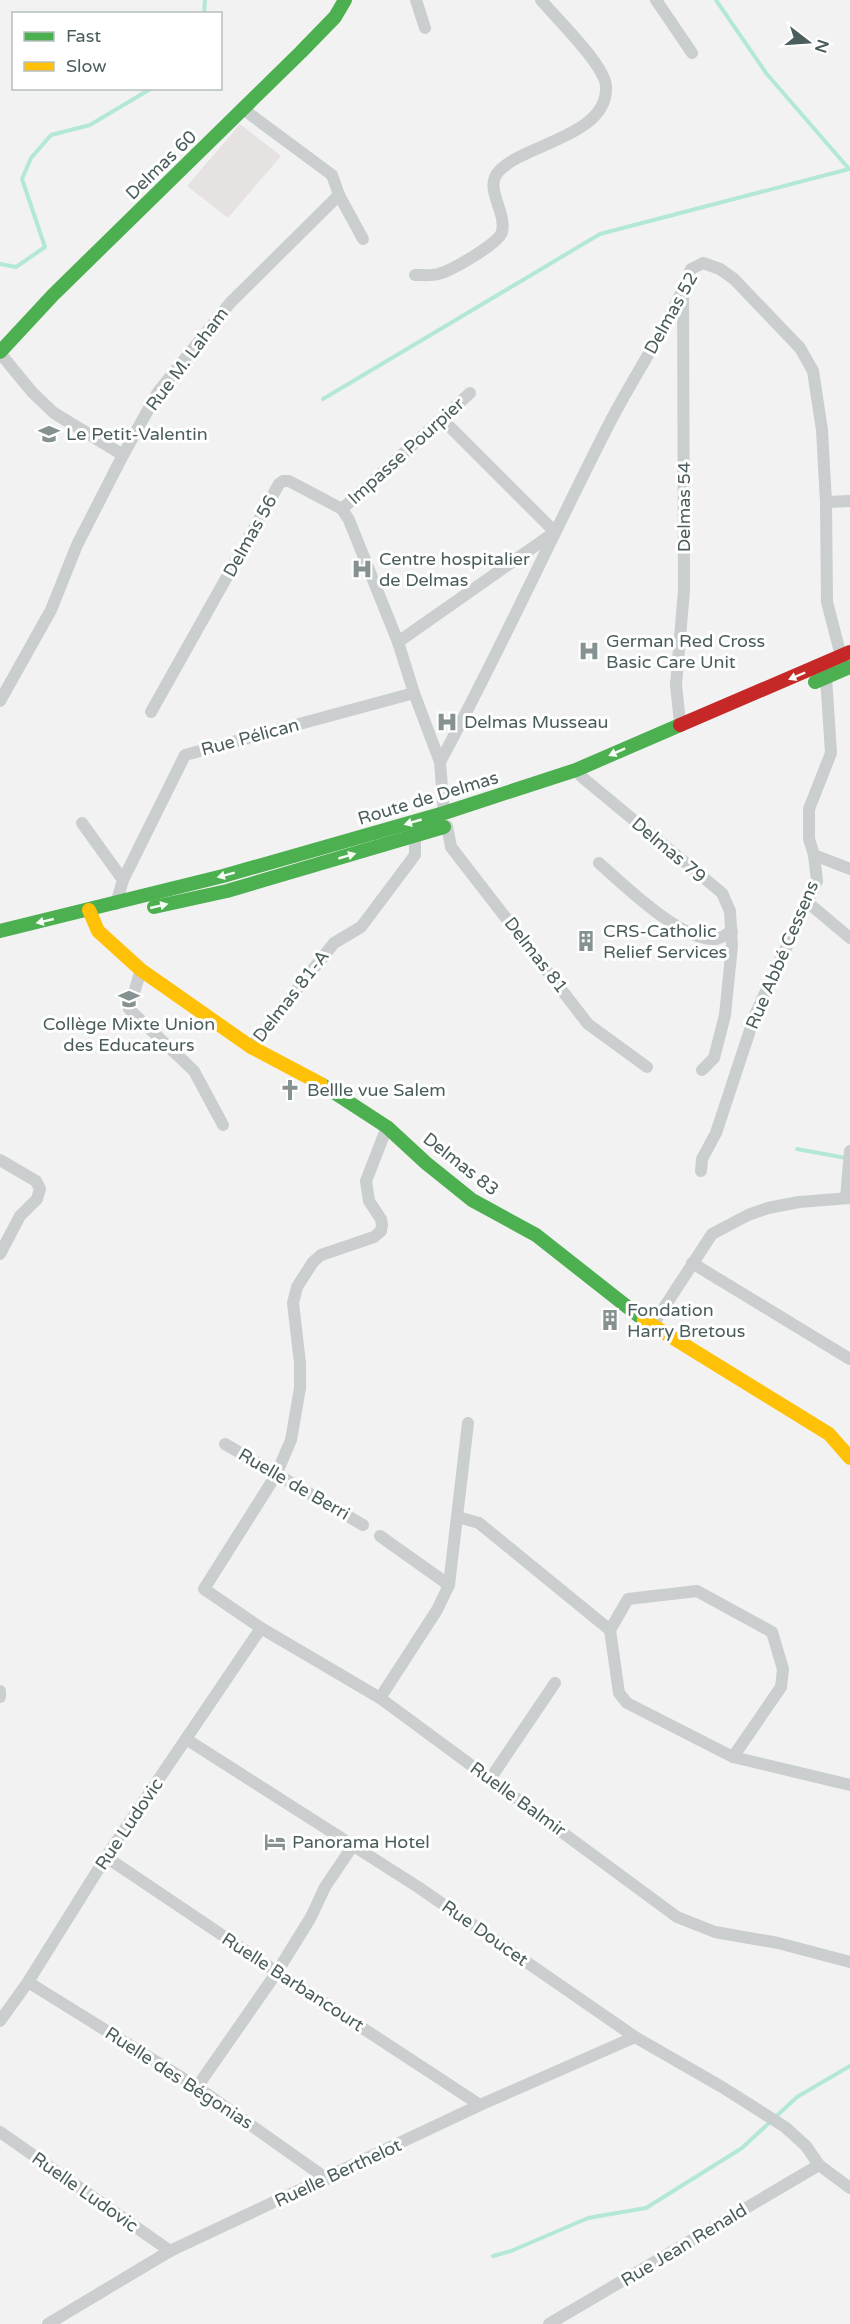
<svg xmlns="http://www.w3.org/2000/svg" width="850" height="2324" font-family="'Varela Round',sans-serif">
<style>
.commercial{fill:#e6e2e1}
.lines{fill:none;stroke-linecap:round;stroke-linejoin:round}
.stream{stroke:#b3e8d7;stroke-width:4}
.street{stroke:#cacece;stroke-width:12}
.fast{stroke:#4caf50;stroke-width:14}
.slow{stroke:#ffc107;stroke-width:14}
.jam{stroke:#c62828;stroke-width:14}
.oneway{fill:#f6fbf6}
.labels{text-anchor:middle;stroke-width:6;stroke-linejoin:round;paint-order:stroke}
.street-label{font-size:18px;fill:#4b5d5c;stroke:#fff}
.poi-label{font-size:18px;fill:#4b5d5c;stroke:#fff;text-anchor:start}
</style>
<rect width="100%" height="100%" fill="#f3f2f3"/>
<polygon class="commercial" points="240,124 281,156 228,218 187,186"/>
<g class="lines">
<g class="stream">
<polyline points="716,0 766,73 849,169"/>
<polyline points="204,14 205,0"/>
<polyline points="0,264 16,267 45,247 22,179 31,158 51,135 90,125 152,88"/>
<polyline points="323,399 600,234 849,169"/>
<polyline points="797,1149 846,1158"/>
<polyline points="493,2256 511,2251 588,2218 646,2208 742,2148 797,2097 850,2066"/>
</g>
<g class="street">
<polyline points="416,0 425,28"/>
<polyline points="656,0 692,53"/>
<polyline points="339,195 363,239"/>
<path d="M415 275C422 275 431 276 438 274 451 271 498 244 502 232 507 211 483 188 499 171 524 144 608 136 606 87 606 66 556 18 541 0"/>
<polyline points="0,353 32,392 54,413 123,455"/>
<polyline points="826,502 850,501"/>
<polyline points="342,509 470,393"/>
<polyline points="398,642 555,532 442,419"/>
<polyline points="0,701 51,610 77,545 123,455 158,392 230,303 339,195 332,175 243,109"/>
<polyline points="151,712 279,484 283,481 289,481 342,509 349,520 398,642 414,693 440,762 444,813"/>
<polyline points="680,723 676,685 684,590 683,292"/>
<path d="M440 762C499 653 550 540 606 430 633 376 670 325 691 269L703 263 720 269 734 279 800 348 813 371 822 430 826 502 827 602 841 656"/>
<polyline points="576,770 583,778 722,893 730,911 732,946 725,1015 714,1058 702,1070"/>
<polyline points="82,823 123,880 116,904"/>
<polyline points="447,826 451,847 588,1024 647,1067"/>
<polyline points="814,855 850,869"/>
<path d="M599 863C624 885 681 941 715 939 721 939 727 934 732 931"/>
<polyline points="123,880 185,755 414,693"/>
<polyline points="806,901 850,938"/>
<polyline points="141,970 129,1009 194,1071 223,1125"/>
<polyline points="251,1047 334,943 361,927 415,855 415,836"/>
<polyline points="387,1127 366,1181 369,1201 381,1219 382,1225 381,1231 374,1237 321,1255 313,1262 297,1287 293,1303 300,1363 300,1388 291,1440 276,1475 204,1589 261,1628 380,1698 677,1917 715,1932 778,1943 850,1962"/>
<polyline points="0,1160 36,1181 40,1189 37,1199 20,1216 0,1254"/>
<polyline points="701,1171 702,1159 716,1133 755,1015 817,881 814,855 809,839 809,809 831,753 826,677 824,673"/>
<polyline points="846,1198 850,1151"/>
<polyline points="692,1263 850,1359"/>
<polyline points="652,1326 712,1234 748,1215 768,1208 799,1202 850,1198"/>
<polyline points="225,1444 363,1525"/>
<polyline points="458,1517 479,1523 610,1630 619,1693 627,1703 733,1757 850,1785"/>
<polyline points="380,1536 449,1585"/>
<polyline points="610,1630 628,1599 697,1591 772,1632 783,1669 781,1687 733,1757"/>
<polyline points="0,1691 0,1697"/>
<polyline points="380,1698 437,1610 449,1585 468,1423"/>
<polyline points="186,1739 418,1887 635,2037 722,2087 785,2127 806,2146 819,2165 850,2188"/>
<polyline points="490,1779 555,1683"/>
<polyline points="106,1857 277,1972 480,2105"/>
<polyline points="28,1982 197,2087 327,2179"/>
<polyline points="0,2021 28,1982 106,1857 261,1628"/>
<polyline points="197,2087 277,1972 311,1917 325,1887 354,1844"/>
<polyline points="0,2132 170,2251"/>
<polyline points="48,2324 170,2251 480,2105 635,2037"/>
<polyline points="549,2324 819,2165"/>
</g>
<g class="fast">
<polyline points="0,352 53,295 301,52 335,17 345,0"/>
<polyline points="815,682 850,667"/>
<polyline points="154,907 227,891 444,827"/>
<polyline points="0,931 223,876 444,813 576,770 680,725"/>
<polyline points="321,1084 387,1127 426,1163 472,1200 536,1235 644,1320"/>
</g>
<g class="slow">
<polyline points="89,910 98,931 141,970 251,1047 321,1084"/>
<polyline points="644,1320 829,1434 850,1458"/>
</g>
<polyline class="jam" points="680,725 850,652"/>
</g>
<defs><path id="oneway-solid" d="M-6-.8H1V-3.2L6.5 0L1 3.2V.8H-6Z" transform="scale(1.5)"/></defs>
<g class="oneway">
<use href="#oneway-solid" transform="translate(797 676) rotate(157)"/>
<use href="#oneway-solid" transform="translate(617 752) rotate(156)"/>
<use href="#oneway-solid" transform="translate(413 822) rotate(164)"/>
<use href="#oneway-solid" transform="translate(347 856) rotate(-16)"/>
<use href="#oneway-solid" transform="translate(226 875) rotate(165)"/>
<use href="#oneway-solid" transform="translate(159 906) rotate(-13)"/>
<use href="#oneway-solid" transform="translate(45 921) rotate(167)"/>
</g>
<defs>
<symbol id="school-bare" viewBox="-9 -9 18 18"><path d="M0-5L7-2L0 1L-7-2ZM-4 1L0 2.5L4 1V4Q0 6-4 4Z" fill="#869191" stroke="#fff" stroke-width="2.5" paint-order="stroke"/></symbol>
<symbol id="hospital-bare" viewBox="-9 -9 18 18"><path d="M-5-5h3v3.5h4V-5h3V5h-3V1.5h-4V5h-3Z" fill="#869191" stroke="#fff" stroke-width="2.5" paint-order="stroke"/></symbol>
<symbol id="building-bare" viewBox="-9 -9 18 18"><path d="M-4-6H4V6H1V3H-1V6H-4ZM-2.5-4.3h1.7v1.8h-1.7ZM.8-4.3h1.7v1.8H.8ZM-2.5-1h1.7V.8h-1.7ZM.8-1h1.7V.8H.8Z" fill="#869191" stroke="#fff" stroke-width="2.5" paint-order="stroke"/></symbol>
<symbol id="church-bare" viewBox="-9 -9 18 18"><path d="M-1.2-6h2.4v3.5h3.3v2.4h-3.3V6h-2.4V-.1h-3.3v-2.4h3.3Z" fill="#869191" stroke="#fff" stroke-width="2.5" paint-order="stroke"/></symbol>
<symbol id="hotel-bare" viewBox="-9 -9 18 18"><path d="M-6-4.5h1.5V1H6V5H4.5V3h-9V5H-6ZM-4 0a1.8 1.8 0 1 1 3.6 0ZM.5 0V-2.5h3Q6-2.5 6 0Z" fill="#869191" stroke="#fff" stroke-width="2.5" paint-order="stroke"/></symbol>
</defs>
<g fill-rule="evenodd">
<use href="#school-bare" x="34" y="419" width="30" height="30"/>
<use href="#hospital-bare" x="347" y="554" width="30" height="30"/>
<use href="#hospital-bare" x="574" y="636" width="30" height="30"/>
<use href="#hospital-bare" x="432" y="707" width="30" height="30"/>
<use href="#building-bare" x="571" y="926" width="30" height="30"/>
<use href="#school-bare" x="114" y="984" width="30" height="30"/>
<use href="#church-bare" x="275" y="1075" width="30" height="30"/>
<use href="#building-bare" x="595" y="1305" width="30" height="30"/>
<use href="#hotel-bare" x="260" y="1827" width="30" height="30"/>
</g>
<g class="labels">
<g class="street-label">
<text transform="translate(161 165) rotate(-44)" y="6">Delmas 60</text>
<text transform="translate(671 313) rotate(-61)" y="6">Delmas 52</text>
<text transform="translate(187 359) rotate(-53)" y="6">Rue M. Laham</text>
<text transform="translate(406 451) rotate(-42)" y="6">Impasse Pourpier</text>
<text transform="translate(684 507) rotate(-90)" y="6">Delmas 54</text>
<text transform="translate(250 536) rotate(-61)" y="6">Delmas 56</text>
<text transform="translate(250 737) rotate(-15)" y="6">Rue Pélican</text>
<text transform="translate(428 798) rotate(-17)" y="6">Route de Delmas</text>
<text transform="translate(669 850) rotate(40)" y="6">Delmas 79</text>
<text transform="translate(536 955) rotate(52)" y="6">Delmas 81</text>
<text transform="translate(782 955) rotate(-67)" y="6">Rue Abbé Cessens</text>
<text transform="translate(291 996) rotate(-52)" y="6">Delmas 81-A</text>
<text transform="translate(461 1164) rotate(38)" y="6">Delmas 83</text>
<text transform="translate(294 1484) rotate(30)" y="6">Ruelle de Berri</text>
<text transform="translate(518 1799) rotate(36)" y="6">Ruelle Balmir</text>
<text transform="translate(129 1824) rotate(-56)" y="6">Rue Ludovic</text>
<text transform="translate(485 1933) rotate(35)" y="6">Rue Doucet</text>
<text transform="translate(293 1982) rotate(33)" y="6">Ruelle Barbancourt</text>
<text transform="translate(179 2078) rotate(33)" y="6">Ruelle des Bégonias</text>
<text transform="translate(338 2173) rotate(-25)" y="6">Ruelle Berthelot</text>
<text transform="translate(85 2192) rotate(35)" y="6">Ruelle Ludovic</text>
<text transform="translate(684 2245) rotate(-31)" y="6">Rue Jean Renald</text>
</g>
<g class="poi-label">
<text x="66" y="440">Le Petit-Valentin</text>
<text x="379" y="565">Centre hospitalier<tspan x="379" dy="21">de Delmas</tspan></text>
<text x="606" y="647">German Red Cross<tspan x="606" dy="21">Basic Care Unit</tspan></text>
<text x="464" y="728">Delmas Musseau</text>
<text x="603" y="937">CRS-Catholic<tspan x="603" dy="21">Relief Services</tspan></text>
<text x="129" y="1030" text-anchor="middle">Collège Mixte Union<tspan x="129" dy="21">des Educateurs</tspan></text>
<text x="307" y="1096">Bellle vue Salem</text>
<text x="627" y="1316">Fondation<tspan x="627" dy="21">Harry Bretous</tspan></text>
<text x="292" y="1848">Panorama Hotel</text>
</g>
</g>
<rect x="12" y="12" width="210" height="78" fill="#ffffff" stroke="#b7bebe" stroke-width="1.5"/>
<rect x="24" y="32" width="30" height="9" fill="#4caf50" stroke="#b7bebe" stroke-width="1.5"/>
<text x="66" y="42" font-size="18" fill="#4b5d5c">Fast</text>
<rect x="24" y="62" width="30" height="9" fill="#ffc107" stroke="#b7bebe" stroke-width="1.5"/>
<text x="66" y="72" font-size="18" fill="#4b5d5c">Slow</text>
<g transform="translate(808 42) rotate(107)" stroke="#ffffff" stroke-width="4.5" paint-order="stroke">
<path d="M0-4.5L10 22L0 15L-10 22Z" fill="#4b5d5c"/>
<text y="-9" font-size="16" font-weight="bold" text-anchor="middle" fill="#4b5d5c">N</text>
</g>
</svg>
